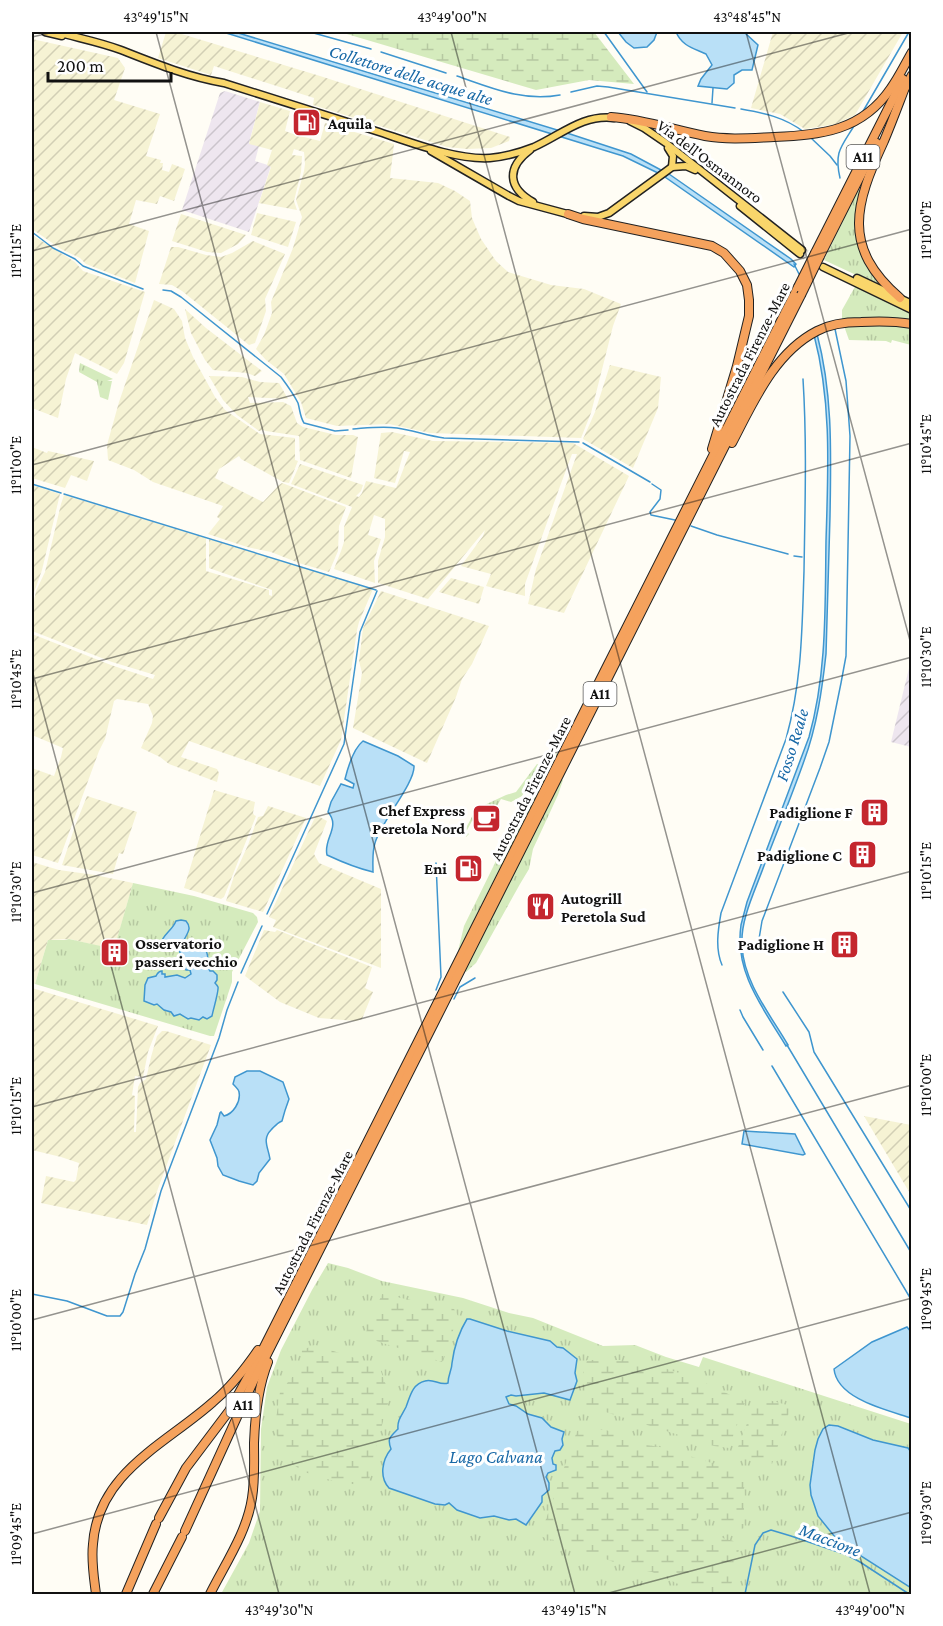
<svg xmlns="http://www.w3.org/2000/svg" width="943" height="1626" font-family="'Crimson Pro',serif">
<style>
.industrial{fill:url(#industrial-furrows)}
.farmland{fill:url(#farmland-furrows)}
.grass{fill:url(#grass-tufts)}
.wetland{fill:url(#wetland-marsh)}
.water{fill:#b9e0f7;stroke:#3f96cf;stroke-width:1.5}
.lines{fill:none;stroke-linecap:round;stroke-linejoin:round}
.stream{stroke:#3f96cf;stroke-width:1.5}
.major-tunnel{stroke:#dbdad3;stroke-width:6;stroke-dasharray:6 3;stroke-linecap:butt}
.major-casing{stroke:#222;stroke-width:9}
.highway-casing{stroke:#222;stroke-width:10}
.major{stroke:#f9d66b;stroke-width:6}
.highway{stroke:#f5a25d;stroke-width:8}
.highway-bridge-casing{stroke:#222;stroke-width:10;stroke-linecap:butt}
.highway-bridge{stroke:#f5a25d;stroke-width:8}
.ticks{fill:none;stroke:#111;stroke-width:1.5;stroke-opacity:0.45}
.labels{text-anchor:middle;stroke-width:6;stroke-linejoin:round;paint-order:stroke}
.shield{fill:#fff;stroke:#585858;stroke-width:1.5}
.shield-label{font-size:15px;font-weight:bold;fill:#111}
.poi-label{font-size:16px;font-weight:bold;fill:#111;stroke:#fff;text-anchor:end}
.street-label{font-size:16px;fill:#111;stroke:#fff}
.water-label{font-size:18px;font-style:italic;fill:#1768a6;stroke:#fff}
.neatline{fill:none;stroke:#111;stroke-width:2}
.ticks-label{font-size:15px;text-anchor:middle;fill:#111}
</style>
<defs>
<pattern id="industrial-furrows" width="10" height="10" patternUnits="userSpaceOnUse" patternTransform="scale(1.5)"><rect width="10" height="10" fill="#eee6ef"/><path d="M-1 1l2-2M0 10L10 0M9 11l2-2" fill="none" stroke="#cbc4cc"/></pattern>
<pattern id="farmland-furrows" width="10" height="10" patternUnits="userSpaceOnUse" patternTransform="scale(1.5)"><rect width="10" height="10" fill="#f6f3d4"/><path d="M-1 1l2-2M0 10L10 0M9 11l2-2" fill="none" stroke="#d2cfb5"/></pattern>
<pattern id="grass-tufts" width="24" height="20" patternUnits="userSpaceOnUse" patternTransform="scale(1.5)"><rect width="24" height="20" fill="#d5ebbd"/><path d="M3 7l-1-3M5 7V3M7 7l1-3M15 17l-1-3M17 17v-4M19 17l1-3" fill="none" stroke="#b6c8a1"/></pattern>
<pattern id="wetland-marsh" width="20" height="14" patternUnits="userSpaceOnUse" patternTransform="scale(1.5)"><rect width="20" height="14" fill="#d5ebbd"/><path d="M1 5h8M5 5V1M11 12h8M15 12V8" fill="none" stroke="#b6c8a1"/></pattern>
</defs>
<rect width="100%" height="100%" fill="#fffdf5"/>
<g class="industrial">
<polygon points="225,91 260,102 249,143 259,146 255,161 271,166 249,232 182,210 220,93"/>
<polygon points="911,660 912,747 911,747 891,742"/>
</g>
<g class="farmland">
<polygon points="166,32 175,32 320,76 510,137 509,141 491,148 467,149 447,147 313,105 314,98 214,66 211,75 158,58"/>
<polygon points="773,32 903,32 855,115 836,124 805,129 780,114 751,108"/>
<polygon points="32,39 118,58 125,68 114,100 160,114 146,156 161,160 160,163 163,163 162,170 169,172 172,164 185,169 174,201 160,196 157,204 136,200 129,224 149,231 135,283 86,264 80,258 61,249 32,229"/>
<polygon points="260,102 290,111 285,131 296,135 320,141 325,123 394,144 390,178 438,183 455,191 470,201 472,218 481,239 496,261 508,272 551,285 584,289 621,304 613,326 591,413 581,438 430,433 389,424 337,426 306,418 301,402 284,374 266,360 256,349 264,335 272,313 271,302 293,248 302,217 296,200 304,171 305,164 304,152 294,149 292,155 302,156 301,172 294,201 297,210 259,203 271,167 267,165 272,150 249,144"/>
<polygon points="257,213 296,222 288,247 251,235"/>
<polygon points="181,214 246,235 238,244 221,253 207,252 172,241"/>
<polygon points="32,235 75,262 83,271 145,292 124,363 117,374 75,353 66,379 58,418 32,408"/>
<polygon points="253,241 285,254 265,299 266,311 255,343 249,345 182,291 172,285 159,284 171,247 178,247 206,255 221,257 232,253"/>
<polygon points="154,300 174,309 182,321 185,338 193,357 215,397 225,410 260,434 295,438 295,460 298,461 289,483 283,482 241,459 239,456 219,469 215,478 263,502 279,485 282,483 346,507 339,526 338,551 329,572 299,563 271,552 247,547 208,534 220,519 217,517 223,506 153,482 134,470 108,460 107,445 119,402"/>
<polygon points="185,309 206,328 262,371 255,376 247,373 213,370 205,360 191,333"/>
<polygon points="610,365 661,377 658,408 633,468 583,439 595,412"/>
<polygon points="209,376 242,377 260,382 279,383 288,399 248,397 250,403 283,402 291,406 297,423 303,427 336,435 353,435 358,437 351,478 300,460 299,436 266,431 263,430 259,431 237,415 223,400"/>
<polygon points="392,432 433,441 573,443 629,476 564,613 528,604 536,569 577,454 572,454 559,489 525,584 525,596 486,586 491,574 461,566 483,536 485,530 428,599 378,583 378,561 385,537 385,519 374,515 368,535 381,539 374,561 375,583 334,569 341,551 344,542 344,527 352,507 291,484 300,464 363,485 361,491 356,496 359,497 362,493 366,481 396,488 410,452 404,451 395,483 374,478 381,433"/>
<polygon points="32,447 47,453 48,451 94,461 87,481 71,475 65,488 32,478"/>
<polygon points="32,485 60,494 42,570 32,598"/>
<polygon points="64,495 206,538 206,571 269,590 269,595 272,596 272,590 209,568 209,539 373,589 359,622 357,630 341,740 320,786 189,741 181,757 217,769 219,773 217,782 169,764 160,757 141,748 152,723 153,716 148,704 117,699 114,701 105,739 99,751 58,863 32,855 32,768 54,776 61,757 63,748 32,735 32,634 111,665 153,679 155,675 112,662 32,631 32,611 36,591 45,572 61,504"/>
<polygon points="451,578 484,587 479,604 439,592"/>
<polygon points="381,591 489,626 472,664 462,679 456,697 427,763 353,728 362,673 359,661 363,628"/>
<polygon points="214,790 255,802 253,813 254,815 256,816 224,897 221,899 184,888"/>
<polygon points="87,796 137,812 123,854 119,853 113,874 62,865 75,826"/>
<polygon points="268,806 306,818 263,912 226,901 234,876 248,845 258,817 263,816"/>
<polygon points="316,815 327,821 314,854 319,863 381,889 381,968 273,927 276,920 269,917"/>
<polygon points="32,862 59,870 95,875 133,883 114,950 70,939 48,940 35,984 32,983"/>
<polygon points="264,930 275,932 277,930 372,967 365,988 373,992 362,1019 356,1021 319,1018 280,1002 245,976"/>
<polygon points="32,988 158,1026 148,1052 143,1077 135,1076 132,1095 135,1096 134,1132 136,1132 138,1087 140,1083 146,1079 151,1057 157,1036 162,1031 166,1031 211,1045 156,1194 147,1225 41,1203 46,1176 74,1182 76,1180 79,1163 61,1157 32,1150"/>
<polygon points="864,1116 911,1125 911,1195"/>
</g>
<g class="grass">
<polygon points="858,190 860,192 867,264 884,288 824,260"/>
<polygon points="856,285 911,312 911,321 842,320 842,310"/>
<polygon points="874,323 911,327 911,345 892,340 891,343 886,341 849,340 844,326"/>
<polygon points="80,363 113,379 107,381 112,381 108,400 100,397 97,382 79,372"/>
<polygon points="557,753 558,754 458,951 464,926 495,863 499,848 509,835 545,764"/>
<polygon points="537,764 539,765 538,767 522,796 511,802 501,799 493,813 481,809 475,822 472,821 466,832 469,834 466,837 465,830 476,809 506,795 516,792"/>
<polygon points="561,780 563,780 558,795 533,849 529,869 520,884 476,963 466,972 465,971"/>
<polygon points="133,883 194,896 253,913 257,917 258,922 232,972 232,982 214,1036 210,1036 35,984 48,940 65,940 69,939 114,949"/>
<polygon points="328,1263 348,1268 382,1281 463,1298 509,1313 533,1318 603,1346 635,1345 666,1357 699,1367 703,1357 911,1424 911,1594 221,1594 249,1543 260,1511 261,1429 267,1387 281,1350 312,1290"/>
</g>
<g class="wetland">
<polygon points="340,32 594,32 634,84 589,80 536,90"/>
<polygon points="382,1294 454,1309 458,1316 442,1362 364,1337"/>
<polygon points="315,1345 379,1366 390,1396 374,1454 368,1486 337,1482 304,1472 288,1461 278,1446 276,1419 280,1392 300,1367 302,1350"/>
<polygon points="587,1360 623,1360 647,1365 652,1364 697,1379 745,1402 729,1448 714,1446 596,1409 584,1407 582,1403 587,1382 583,1372"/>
<polygon points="757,1397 791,1406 772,1464 735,1455"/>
<path d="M586 1429 606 1430 640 1444 660 1447 673 1453 683 1454 747 1474 749 1478 744 1488 745 1500 743 1517 745 1528 740 1529C732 1524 708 1516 699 1516L695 1522 697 1531 737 1542 740 1546 734 1567 730 1594H716L701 1589H689L652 1572 631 1568 540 1536 577 1431Z"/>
</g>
<g class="water">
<polygon points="223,32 235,32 567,133 631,154 661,170 658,173 623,156 610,152"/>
<polygon points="618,32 657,32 654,40 647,47 634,48 626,42"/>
<path d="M676 32H739L745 33 758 45 752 70H742L734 75V83L727 89 698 86 701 79 712 65 706 54C693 48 682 46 676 32Z"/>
<polygon points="669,174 791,259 796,264 794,267 665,177"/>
<path d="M817 334C833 394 831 455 830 516 829 562 827 608 826 654 822 690 817 726 804 761 792 795 778 829 765 863 756 889 740 919 742 946 744 983 770 1014 788 1045L786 1046C763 1008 734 972 741 925 743 917 745 910 747 902L809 737C827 673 825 607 826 541 828 472 832 403 814 335Z"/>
<path d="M363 741 398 756 414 766C415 783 381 822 375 843 372 852 373 862 373 872 356 868 342 862 327 855 323 839 341 827 328 812L331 802 341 784 353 788 354 784 345 779C348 767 353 749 363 741Z"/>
<path d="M181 920 186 921C192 928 188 932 184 940L188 946 192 944 206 951C210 958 206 965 210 971H213L217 975V980L215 983C216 984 217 985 218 987 219 991 213 1010 212 1016L207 1019 203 1017 199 1020 191 1018 188 1019 180 1014 174 1016 171 1012 164 1010 157 1004 154 1005 144 1001 145 985 148 978 156 976C158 973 158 971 162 971V974H165V977L177 975 185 978 191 974 190 970H186L179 950 174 947 160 945C163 934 172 931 176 921Z"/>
<path d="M247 1071H260L283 1082 289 1099C286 1107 284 1113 282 1121 277 1123 275 1126 271 1130 262 1139 268 1147 270 1159L259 1173 257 1181 253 1185 239 1181 223 1175 218 1166 217 1158 210 1140 217 1125 220 1113 221 1112 224 1116C233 1114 241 1102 239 1092 239 1090 235 1086 233 1084L235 1077Z"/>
<polygon points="744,1131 795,1134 805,1154 803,1155 742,1144"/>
<path d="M467 1319H470L507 1331 550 1341 557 1347 563 1348 577 1359 575 1373 577 1381 570 1400 544 1393 516 1396 511 1395 506 1397 509 1404 516 1406 528 1414 542 1418 551 1427 564 1432 562 1439 563 1445 560 1450 555 1451 552 1458 553 1464 556 1465V1470L548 1473 546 1477 549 1483V1490L542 1496V1502L526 1525 516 1519 509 1520 494 1516 480 1518 457 1510 449 1503 445 1505 435 1504 389 1488C379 1477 382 1460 391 1449 387 1438 390 1437 398 1429 397 1420 402 1415 406 1407 410 1397 412 1384 425 1381 433 1378 440 1386 448 1383 448 1375 452 1370 452 1363 454 1348 459 1332 467 1319Z"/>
<path d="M907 1327 912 1333 911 1418C887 1410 837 1399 834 1369L872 1342Z"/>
<polygon points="829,1425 838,1426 873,1440 908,1448 911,1452 911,1588 839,1542 818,1516 811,1495 810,1485 815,1450 818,1439 823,1429"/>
</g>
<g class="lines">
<g class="stream">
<polyline points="310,32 371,49"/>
<polyline points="604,32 647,92"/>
<polyline points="381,52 446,73"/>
<path d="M457 76C492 88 523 102 560 95"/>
<polyline points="571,92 597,86 608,87 735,108"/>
<polyline points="712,103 713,88"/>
<path d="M741 109C764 113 784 117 804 132"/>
<polyline points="862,113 909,32"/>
<polyline points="811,138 830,156 837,165"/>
<path d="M840 178C834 152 841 147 854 126"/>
<polyline points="32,232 53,248 75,259 83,266 143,289"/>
<polyline points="794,264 799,274"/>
<path d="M163 290 171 291 181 297 281 377C287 385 293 393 298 403 300 410 300 417 304 423L335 431 348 430"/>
<path d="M353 429C367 428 382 426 397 428 412 430 428 436 444 438L579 442"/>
<polyline points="583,443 650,482"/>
<polyline points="32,484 61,493"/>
<polyline points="652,484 661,490 660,499 650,512 651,515 675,520"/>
<polyline points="64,494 376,590"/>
<polyline points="691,526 717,535 788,554"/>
<polyline points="794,556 802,557"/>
<polyline points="267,914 344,744 360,632 377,591"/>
<polyline points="760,948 759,939 762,921 820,768 829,742 841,683 846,656 850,436 846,381 835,329"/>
<path d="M722 965C715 949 718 930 721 913L786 739C802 681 802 630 804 571 805 506 807 443 803 379"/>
<polyline points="241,973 262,926"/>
<polyline points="436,990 441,977 436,863"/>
<polyline points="783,992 809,1032 814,1052 912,1212"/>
<polyline points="454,999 460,987 475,978"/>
<polyline points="740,1010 743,1017 763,1050"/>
<polyline points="787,1045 912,1254"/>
<polyline points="772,1066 912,1301"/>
<polyline points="32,1294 67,1301 107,1316 120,1316 123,1312 135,1274 145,1249 161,1191 219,1038 227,1010 238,982"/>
<polyline points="745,1594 755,1545 763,1533 771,1530 791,1536 847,1555 860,1562 909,1594"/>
</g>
<g class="major-tunnel">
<polyline points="802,250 823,263"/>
<polyline points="800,254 815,263"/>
</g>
<defs>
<g id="major">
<polyline points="45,32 62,36"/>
<path d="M57 32C78 38 100 42 121 50 154 63 188 77 224 83 274 99 325 115 376 131 410 142 455 160 490 158 505 157 521 152 534 147 561 135 583 114 614 118"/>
<polyline points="630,121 644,128 666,143 802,250"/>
<polyline points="668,148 673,156 672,167"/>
<path d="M530 150C506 168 508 188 533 202"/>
<polyline points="431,151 509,196 519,201 571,215"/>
<polyline points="740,206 800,254"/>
<polyline points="584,216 598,217 609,213 672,167 686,166 695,170"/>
<polyline points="823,267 912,310"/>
<polyline points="857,278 912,304"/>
</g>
<g id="highway">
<polyline points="904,89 912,75"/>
<path d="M611 117C643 119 674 130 705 136 728 140 751 138 774 137 821 135 862 131 891 88 899 77 905 64 912 52"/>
<polyline points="568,214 583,219 712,246 724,253 740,271 747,285 749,300 749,316 737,366 712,449"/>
<polyline points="815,253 903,79"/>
<polyline points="820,256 877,143"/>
<path d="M900 298C841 247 855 204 884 141 892 122 899 103 906 85"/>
<path d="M732 443C753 403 774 353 817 331 830 324 846 322 861 322 878 321 895 321 912 324"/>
<polyline points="159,1518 186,1468 229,1411 260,1355 798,287"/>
<polyline points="185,1531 253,1382 801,295"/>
<path d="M96 1594C94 1578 91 1561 93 1544 98 1472 166 1444 213 1402 231 1387 245 1369 258 1350"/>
<polyline points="126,1594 156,1524"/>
<polyline points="153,1594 182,1537"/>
<path d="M210 1594C225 1564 247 1532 252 1498 255 1480 254 1461 254 1443 255 1415 258 1387 268 1362"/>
</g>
</defs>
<use href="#major" class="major-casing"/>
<use href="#highway" class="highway-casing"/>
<use href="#major" class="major"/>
<use href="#highway" class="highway"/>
<defs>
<g id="highway-bridge">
<polyline points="798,287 815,253"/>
<polyline points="801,295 820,256"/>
</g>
</defs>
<use href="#highway-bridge" class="highway-bridge-casing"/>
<use href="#highway-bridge" class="highway-bridge"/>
</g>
<path class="ticks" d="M156 32 575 1594M451 32 870 1594M746 32 912 648M32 37 54 32M32 251 852 32M32 465 912 229M32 670 279 1594M32 679 912 443M32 893 912 657M32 1107 912 871M32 1320 912 1085M32 1534 912 1298M605 1594 912 1512"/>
<defs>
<symbol id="fuel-square" viewBox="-11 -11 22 22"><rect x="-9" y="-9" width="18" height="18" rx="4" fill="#c4262e" stroke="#fff"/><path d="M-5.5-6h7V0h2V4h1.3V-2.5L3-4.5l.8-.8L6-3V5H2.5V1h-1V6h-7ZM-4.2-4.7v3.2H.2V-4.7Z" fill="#fff"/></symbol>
<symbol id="building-square" viewBox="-11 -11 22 22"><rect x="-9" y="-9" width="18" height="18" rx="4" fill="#c4262e" stroke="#fff"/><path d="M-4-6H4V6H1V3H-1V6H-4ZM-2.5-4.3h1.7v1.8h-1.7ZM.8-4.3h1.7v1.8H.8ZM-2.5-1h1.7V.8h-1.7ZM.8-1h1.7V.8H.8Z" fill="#fff"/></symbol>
<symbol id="cafe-square" viewBox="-11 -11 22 22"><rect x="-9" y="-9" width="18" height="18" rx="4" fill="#c4262e" stroke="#fff"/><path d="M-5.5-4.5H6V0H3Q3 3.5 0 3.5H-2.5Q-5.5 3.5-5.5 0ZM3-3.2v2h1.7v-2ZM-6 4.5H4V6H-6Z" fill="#fff"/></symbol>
<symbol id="restaurant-square" viewBox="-11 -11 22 22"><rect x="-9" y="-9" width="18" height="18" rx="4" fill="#c4262e" stroke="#fff"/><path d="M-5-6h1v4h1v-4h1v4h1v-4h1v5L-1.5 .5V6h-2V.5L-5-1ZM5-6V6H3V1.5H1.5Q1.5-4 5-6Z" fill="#fff"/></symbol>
</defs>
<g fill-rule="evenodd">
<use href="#fuel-square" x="290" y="106" width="33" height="33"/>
<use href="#building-square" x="858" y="796" width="33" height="33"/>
<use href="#cafe-square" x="470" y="802" width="33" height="33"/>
<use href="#building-square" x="846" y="838" width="33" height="33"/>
<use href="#fuel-square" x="452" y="852" width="33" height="33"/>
<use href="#restaurant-square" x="524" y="890" width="33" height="33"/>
<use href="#building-square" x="828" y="928" width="33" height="33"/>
<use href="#building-square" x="98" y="936" width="33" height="33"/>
</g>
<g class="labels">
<g class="shield">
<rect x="846.5" y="145" width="33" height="24" rx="4.5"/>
<rect x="583.5" y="682" width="33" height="24" rx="4.5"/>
<rect x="226.5" y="1393" width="33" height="24" rx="4.5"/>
</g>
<g class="shield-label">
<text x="863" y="162">A11</text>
<text x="600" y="699">A11</text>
<text x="243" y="1410">A11</text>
</g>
<g class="poi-label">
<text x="328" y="129" text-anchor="start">Aquila</text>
<text x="465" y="816">Chef Express<tspan x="465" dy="18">Peretola Nord</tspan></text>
<text x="853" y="818">Padiglione F</text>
<text x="842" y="861">Padiglione C</text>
<text x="447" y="874">Eni</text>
<text x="561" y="904" text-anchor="start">Autogrill<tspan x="561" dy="18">Peretola Sud</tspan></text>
<text x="135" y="949" text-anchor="start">Osservatorio<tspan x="135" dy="18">passeri vecchio</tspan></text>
<text x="824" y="950">Padiglione H</text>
</g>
<g class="street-label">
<text transform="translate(710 161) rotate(37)" y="6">Via dell'Osmannoro</text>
<text transform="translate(749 354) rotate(-63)" y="6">Autostrada Firenze-Mare</text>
<text transform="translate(530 788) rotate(-63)" y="6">Autostrada Firenze-Mare</text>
<text transform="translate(312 1222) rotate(-63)" y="6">Autostrada Firenze-Mare</text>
</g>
<g class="water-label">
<text transform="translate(411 75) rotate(17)" y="6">Collettore delle acque alte</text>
<text transform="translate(792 745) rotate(-73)" y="6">Fosso Reale</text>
<text x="496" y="1463">Lago Calvana</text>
<text transform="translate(830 1540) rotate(21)" y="6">Maccione</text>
</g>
</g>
<rect width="943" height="1626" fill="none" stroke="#ffffff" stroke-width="66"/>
<path d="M48 72v9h123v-9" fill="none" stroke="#111111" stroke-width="3"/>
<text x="57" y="72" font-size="18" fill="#111111" stroke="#ffffff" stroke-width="4.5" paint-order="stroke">200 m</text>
<rect x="33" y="33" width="877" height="1560" class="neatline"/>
<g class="ticks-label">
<text x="156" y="22">43°49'15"N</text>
<text x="452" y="22">43°49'00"N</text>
<text x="747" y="22">43°48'45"N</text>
<text transform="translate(926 230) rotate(-90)" y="5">11°11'00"E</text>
<text transform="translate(16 251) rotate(-90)" y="5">11°11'15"E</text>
<text transform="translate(926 444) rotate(-90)" y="5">11°10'45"E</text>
<text transform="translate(16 465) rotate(-90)" y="5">11°11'00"E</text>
<text transform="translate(926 657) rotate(-90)" y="5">11°10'30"E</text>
<text transform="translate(16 679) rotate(-90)" y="5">11°10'45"E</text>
<text transform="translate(926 871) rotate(-90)" y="5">11°10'15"E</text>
<text transform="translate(16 892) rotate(-90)" y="5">11°10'30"E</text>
<text transform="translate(926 1085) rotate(-90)" y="5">11°10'00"E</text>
<text transform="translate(16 1106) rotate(-90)" y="5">11°10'15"E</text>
<text transform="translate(926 1299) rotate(-90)" y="5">11°09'45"E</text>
<text transform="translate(16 1320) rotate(-90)" y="5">11°10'00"E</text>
<text transform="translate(926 1513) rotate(-90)" y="5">11°09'30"E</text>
<text transform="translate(16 1534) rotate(-90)" y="5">11°09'45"E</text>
<text x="279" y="1615">43°49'30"N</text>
<text x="574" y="1615">43°49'15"N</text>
<text x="870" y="1615">43°49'00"N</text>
</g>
</svg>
